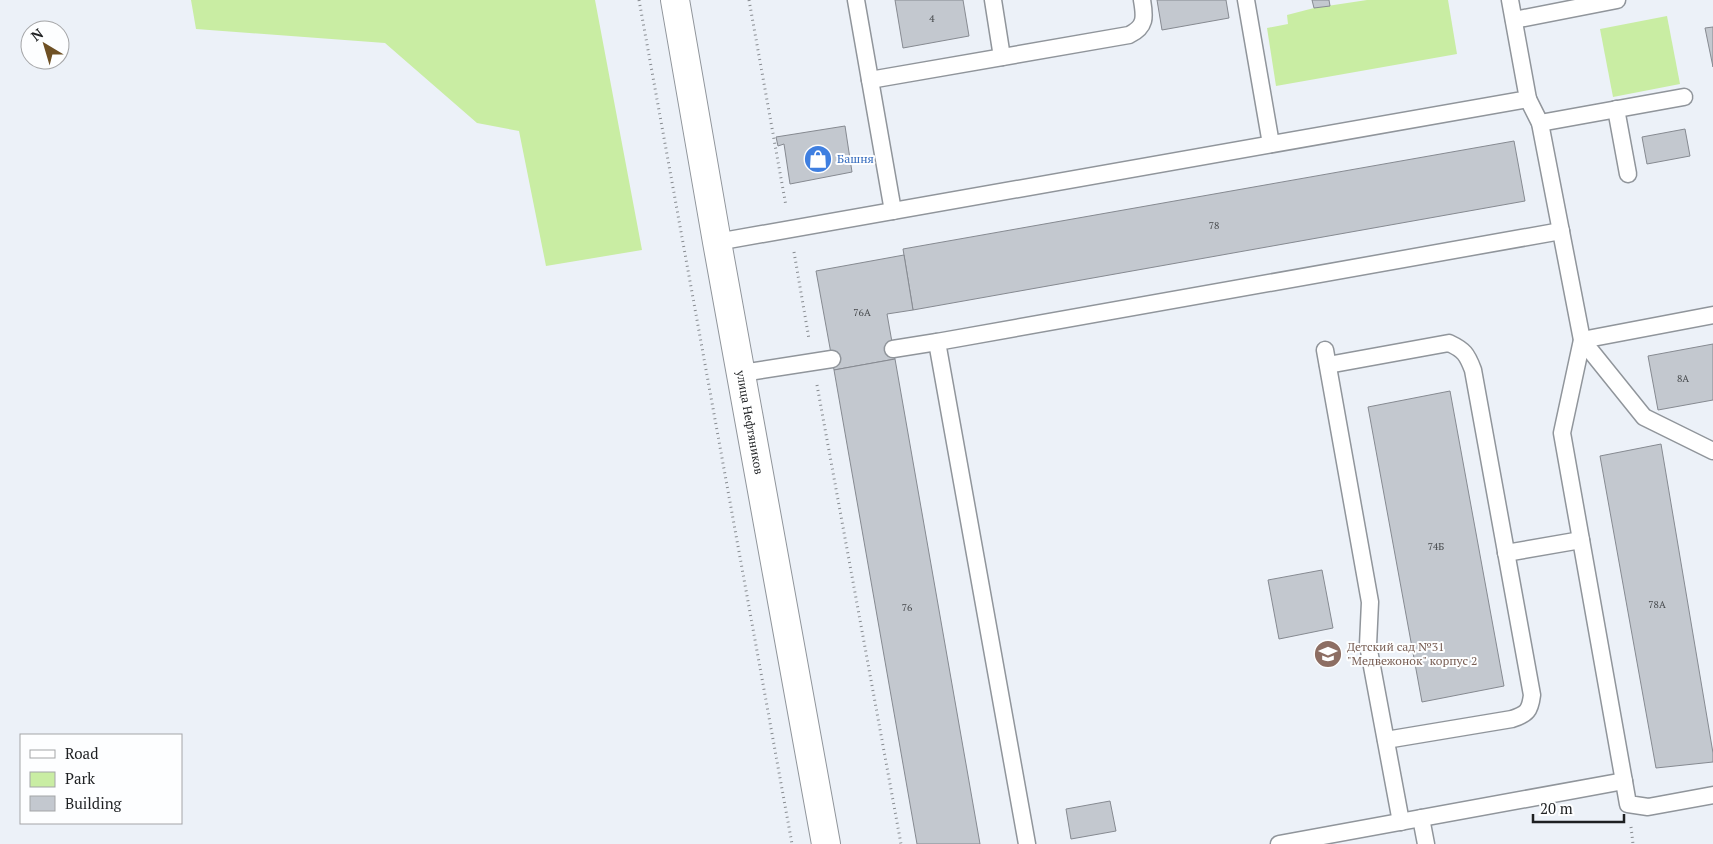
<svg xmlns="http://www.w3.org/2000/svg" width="1713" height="844" font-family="'PT Serif',serif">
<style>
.green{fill:#c9eda3}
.building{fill:#c3c8cf;stroke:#868a91}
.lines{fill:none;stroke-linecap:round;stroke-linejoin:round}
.service-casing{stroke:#90959b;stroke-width:19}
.secondary-casing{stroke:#90959b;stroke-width:30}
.path{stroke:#888c91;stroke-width:3;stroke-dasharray:1 4;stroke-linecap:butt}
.service{stroke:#fff;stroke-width:16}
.secondary{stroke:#fff;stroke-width:28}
.labels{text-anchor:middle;stroke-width:4;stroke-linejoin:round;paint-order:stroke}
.number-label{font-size:10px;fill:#474a4d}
.shop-label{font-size:12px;fill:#366cbe;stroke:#fdfeff;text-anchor:start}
.street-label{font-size:12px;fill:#1e2022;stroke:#fdfeff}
.education-label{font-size:12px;fill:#785e54;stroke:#fdfeff;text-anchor:start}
</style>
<rect width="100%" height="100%" fill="#ecf1f8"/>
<g class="green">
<polygon points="191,0 595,0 642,250 546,266 519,131 477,123 385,43 196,29"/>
<polygon points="1367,0 1448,0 1457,54 1276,86 1267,28 1288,24 1287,15 1314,8"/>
<polygon points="1667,16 1680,84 1613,97 1600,29"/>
</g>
<g class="building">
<polygon points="895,0 963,0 969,36 903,48"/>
<polygon points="1157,0 1226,0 1229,18 1162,30"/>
<polygon points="1312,0 1329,0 1330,6 1314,8"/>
<polygon points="1713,27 1713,67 1705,28"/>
<polygon points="845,126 852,172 790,184 784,144 778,146 776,137"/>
<polygon points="1685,129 1690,156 1647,164 1642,137"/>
<polygon points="1514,141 1525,201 913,310 903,249"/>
<polygon points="904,255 913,310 887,314 895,359 834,370 816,271"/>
<polygon points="1713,344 1713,400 1658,410 1648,356"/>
<polygon points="895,359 980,844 917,844 834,370"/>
<polygon points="1450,391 1504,686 1422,702 1368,407"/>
<polygon points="1661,444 1713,753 1713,762 1656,768 1600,456"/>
<polygon points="1322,570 1333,628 1279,639 1268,580"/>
<polygon points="1110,801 1116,831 1071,839 1066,809"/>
</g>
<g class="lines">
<defs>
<g id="service">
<polyline points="856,0 893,211"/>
<polyline points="993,0 1002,57"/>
<polyline points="1246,0 1271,144"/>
<polyline points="1514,20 1617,0"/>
<path d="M870 80 1129 35C1146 27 1145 17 1142 0"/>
<polyline points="1528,99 1540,123 1582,340 1562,433 1628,804 1648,807 1713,795"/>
<polyline points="1616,109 1628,174"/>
<polyline points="1540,123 1684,97"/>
<polyline points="717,242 1528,99 1510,0"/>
<polyline points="1713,315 1582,340 1644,417 1713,451"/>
<polyline points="893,349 937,342"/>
<polyline points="1325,350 1370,602 1368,645 1401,822"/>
<path d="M1328 365 1449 343C1464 350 1467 354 1473 370L1532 695C1530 711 1527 714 1512 719L1386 740"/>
<polyline points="742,373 832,359"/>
<polyline points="1506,553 1581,540"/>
<polyline points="1421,818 1426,844"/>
<polyline points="1027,844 937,342 1561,231"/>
<polyline points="1279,844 1624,781"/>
</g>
<g id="secondary">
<path id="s1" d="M675 0 717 242 826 844"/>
</g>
</defs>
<use href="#service" class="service-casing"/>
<use href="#secondary" class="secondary-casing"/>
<g class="path">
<polyline points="639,0 792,844"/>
<polyline points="749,0 786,206"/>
<polyline points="794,252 809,339"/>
<polyline points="817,385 901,844"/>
<polyline points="1631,827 1633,844"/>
</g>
<use href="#service" class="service"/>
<use href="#secondary" class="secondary"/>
</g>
<defs>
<symbol id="shop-disc" viewBox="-11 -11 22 22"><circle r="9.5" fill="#3f7fe0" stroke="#fdfeff"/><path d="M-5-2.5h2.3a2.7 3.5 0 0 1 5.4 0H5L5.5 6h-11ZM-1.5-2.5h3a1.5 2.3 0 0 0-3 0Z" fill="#fff"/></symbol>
<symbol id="school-disc" viewBox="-11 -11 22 22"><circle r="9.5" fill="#8d6e63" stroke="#fdfeff"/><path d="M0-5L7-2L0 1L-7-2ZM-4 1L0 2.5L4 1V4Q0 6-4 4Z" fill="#fff"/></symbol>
</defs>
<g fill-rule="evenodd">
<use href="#shop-disc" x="802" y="143" width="32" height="32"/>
<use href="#school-disc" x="1312" y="638" width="32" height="32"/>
</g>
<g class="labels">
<g class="number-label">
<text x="932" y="22">4</text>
<text x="1214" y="229">78</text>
<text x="862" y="316">76А</text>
<text x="1683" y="382">8А</text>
<text x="1436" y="550">74Б</text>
<text x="1657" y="608">78А</text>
<text x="907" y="611">76</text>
</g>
<g class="shop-label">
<text x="837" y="163">Башня</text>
</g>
<g class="street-label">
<text dy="4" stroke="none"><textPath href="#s1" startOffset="429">улица Нефтяников</textPath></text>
</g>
<g class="education-label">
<text x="1347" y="651">Детский сад №31<tspan x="1347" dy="14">"Медвежонок" корпус 2</tspan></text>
</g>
</g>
<rect x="20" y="734" width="162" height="90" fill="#fdfeff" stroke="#a4a5a7"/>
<rect x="30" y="750" width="25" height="8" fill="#ffffff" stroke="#a4a5a7"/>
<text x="65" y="759" font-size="15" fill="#1e2022">Road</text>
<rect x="30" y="772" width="25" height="15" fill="#c9eda3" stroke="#a4a5a7"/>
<text x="65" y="784" font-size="15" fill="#1e2022">Park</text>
<rect x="30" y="796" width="25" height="15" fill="#c3c8cf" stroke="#a4a5a7"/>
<text x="65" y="809" font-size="15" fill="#1e2022">Building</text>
<g transform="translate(45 45) rotate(322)"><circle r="24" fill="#fdfeff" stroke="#a4a5a7"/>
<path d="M0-4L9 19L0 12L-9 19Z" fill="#6e5024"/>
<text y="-8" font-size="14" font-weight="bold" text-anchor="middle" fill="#1e2022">N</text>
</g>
<path d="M1533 814v8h91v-8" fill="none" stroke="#1e2022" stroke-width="2.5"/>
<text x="1540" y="814" font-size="15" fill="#1e2022" stroke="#fdfeff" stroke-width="4" paint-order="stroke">20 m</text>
</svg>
